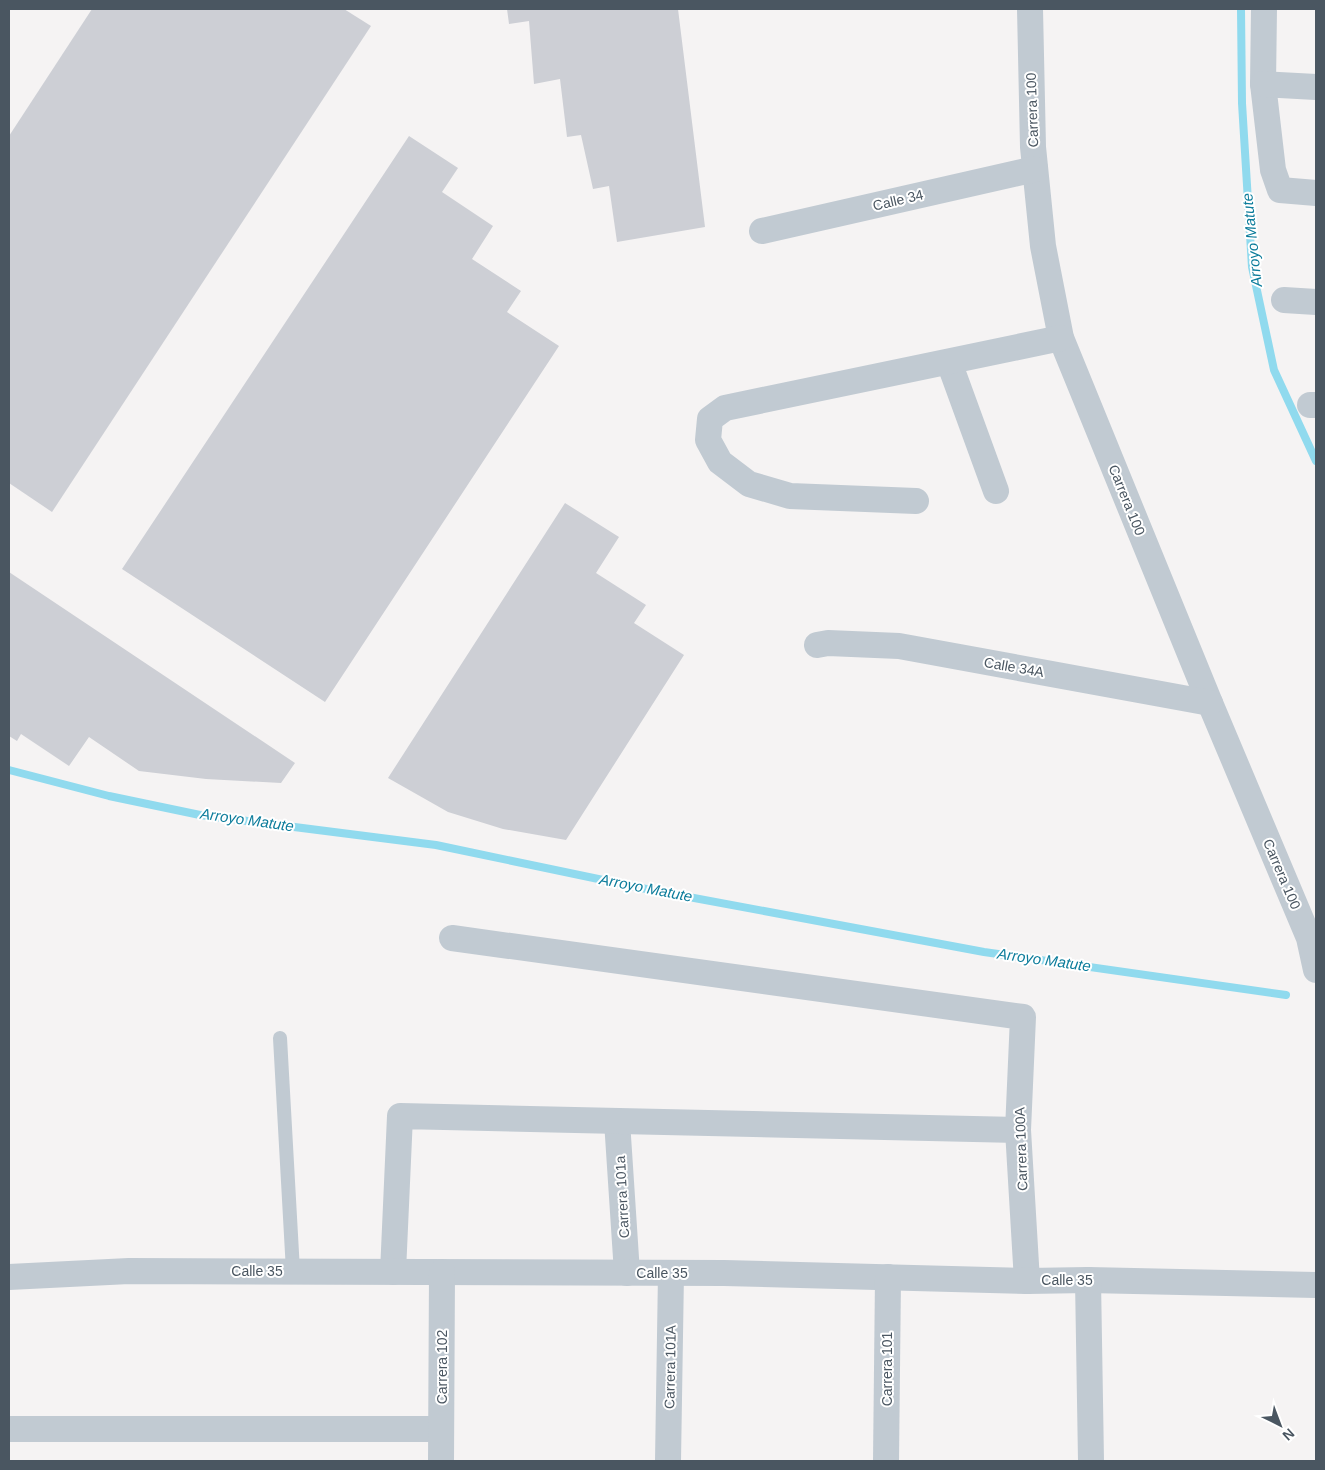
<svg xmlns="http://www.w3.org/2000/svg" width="1325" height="1470" font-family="Arial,sans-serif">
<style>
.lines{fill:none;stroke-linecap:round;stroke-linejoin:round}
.stream{stroke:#90daee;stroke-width:8}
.building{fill:#cdcfd5}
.lane{stroke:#c1cad2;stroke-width:14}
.street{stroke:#c1cad2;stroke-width:26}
.labels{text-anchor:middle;stroke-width:4;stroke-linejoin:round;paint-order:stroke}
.street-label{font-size:14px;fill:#4a5661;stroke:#fff}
.water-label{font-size:15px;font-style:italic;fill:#0c7c9b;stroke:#fff}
</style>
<rect width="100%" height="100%" fill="#f5f3f3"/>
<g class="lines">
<g class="stream">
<polyline points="1241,9 1242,103 1252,267 1274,370 1316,461"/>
<polyline points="9,770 109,796 200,815 436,845 651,890 984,952 1286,995"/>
</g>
</g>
<g class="building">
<polygon points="92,9 344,9 371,26 52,512 9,483 9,136"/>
<polygon points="507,9 678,9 705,227 617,242 609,186 593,189 581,135 567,137 560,79 534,84 529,21 509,24"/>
<polygon points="409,136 458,168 442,192 493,226 472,259 521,291 507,312 559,346 325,702 122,569"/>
<polygon points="565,503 619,537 596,573 646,605 634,623 684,655 566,840 503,829 448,812 388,778"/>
<polygon points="9,572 295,763 281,783 206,779 139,771 89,737 69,766 21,734 17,741 9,736"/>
</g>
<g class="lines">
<polyline class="lane" points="280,1038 293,1271"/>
<g class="street">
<polyline points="1030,9 1033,147 1043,246 1061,338 1210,703 1309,938 1316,970"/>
<polyline points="1264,9 1263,84 1273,170 1280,190 1316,193"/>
<polyline points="1263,84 1316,87"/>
<polyline points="762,231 1035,169"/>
<polyline points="1284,300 1316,302"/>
<polyline points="949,362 996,491"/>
<polyline points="1310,405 1316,405"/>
<polyline points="916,501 790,496 749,484 720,462 708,440 710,419 725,408 1061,338"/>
<polyline points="817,645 828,643 899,646 1210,703"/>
<polyline points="452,938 1023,1017 1018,1130 1027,1281"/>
<polyline points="617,1121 627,1273"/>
<polyline points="393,1272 400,1116 1018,1130"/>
<polyline points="9,1277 129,1271 724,1273 1027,1281 1088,1280 1316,1285"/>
<polyline points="1088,1280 1091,1461"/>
<polyline points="9,1429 441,1429"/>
<polyline points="441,1461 442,1272"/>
<polyline points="668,1461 671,1273"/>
<polyline points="886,1461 888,1277"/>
</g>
</g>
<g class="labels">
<g class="street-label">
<text transform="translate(1032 110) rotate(-92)" y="5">Carrera 100</text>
<text transform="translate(898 200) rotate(-13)" y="5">Calle 34</text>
<text transform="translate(1127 500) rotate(68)" y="5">Carrera 100</text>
<text transform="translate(1014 667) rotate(10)" y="5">Calle 34A</text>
<text transform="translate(1282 874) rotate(67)" y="5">Carrera 100</text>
<text transform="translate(1021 1149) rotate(-92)" y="5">Carrera 100A</text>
<text transform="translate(622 1197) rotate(-93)" y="5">Carrera 101a</text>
<text x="257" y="1276">Calle 35</text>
<text x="662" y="1278">Calle 35</text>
<text x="1067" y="1285">Calle 35</text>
<text transform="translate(442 1367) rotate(-90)" y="5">Carrera 102</text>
<text transform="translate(670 1367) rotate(-89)" y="5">Carrera 101A</text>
<text transform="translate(887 1369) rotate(-90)" y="5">Carrera 101</text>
</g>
<g class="water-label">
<text transform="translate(1252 240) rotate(-96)" y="5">Arroyo Matute</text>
<text transform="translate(247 820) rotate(8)" y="5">Arroyo Matute</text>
<text transform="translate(646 888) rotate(11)" y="5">Arroyo Matute</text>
<text transform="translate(1044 960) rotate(8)" y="5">Arroyo Matute</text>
</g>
</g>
<rect width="1325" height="1470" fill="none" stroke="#4a5661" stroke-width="20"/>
<g transform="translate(1280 1425) rotate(138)" stroke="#ffffff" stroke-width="4" paint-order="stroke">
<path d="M0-4L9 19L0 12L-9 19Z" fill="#4a5661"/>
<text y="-8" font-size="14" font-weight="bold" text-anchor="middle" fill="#4a5661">N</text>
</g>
</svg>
